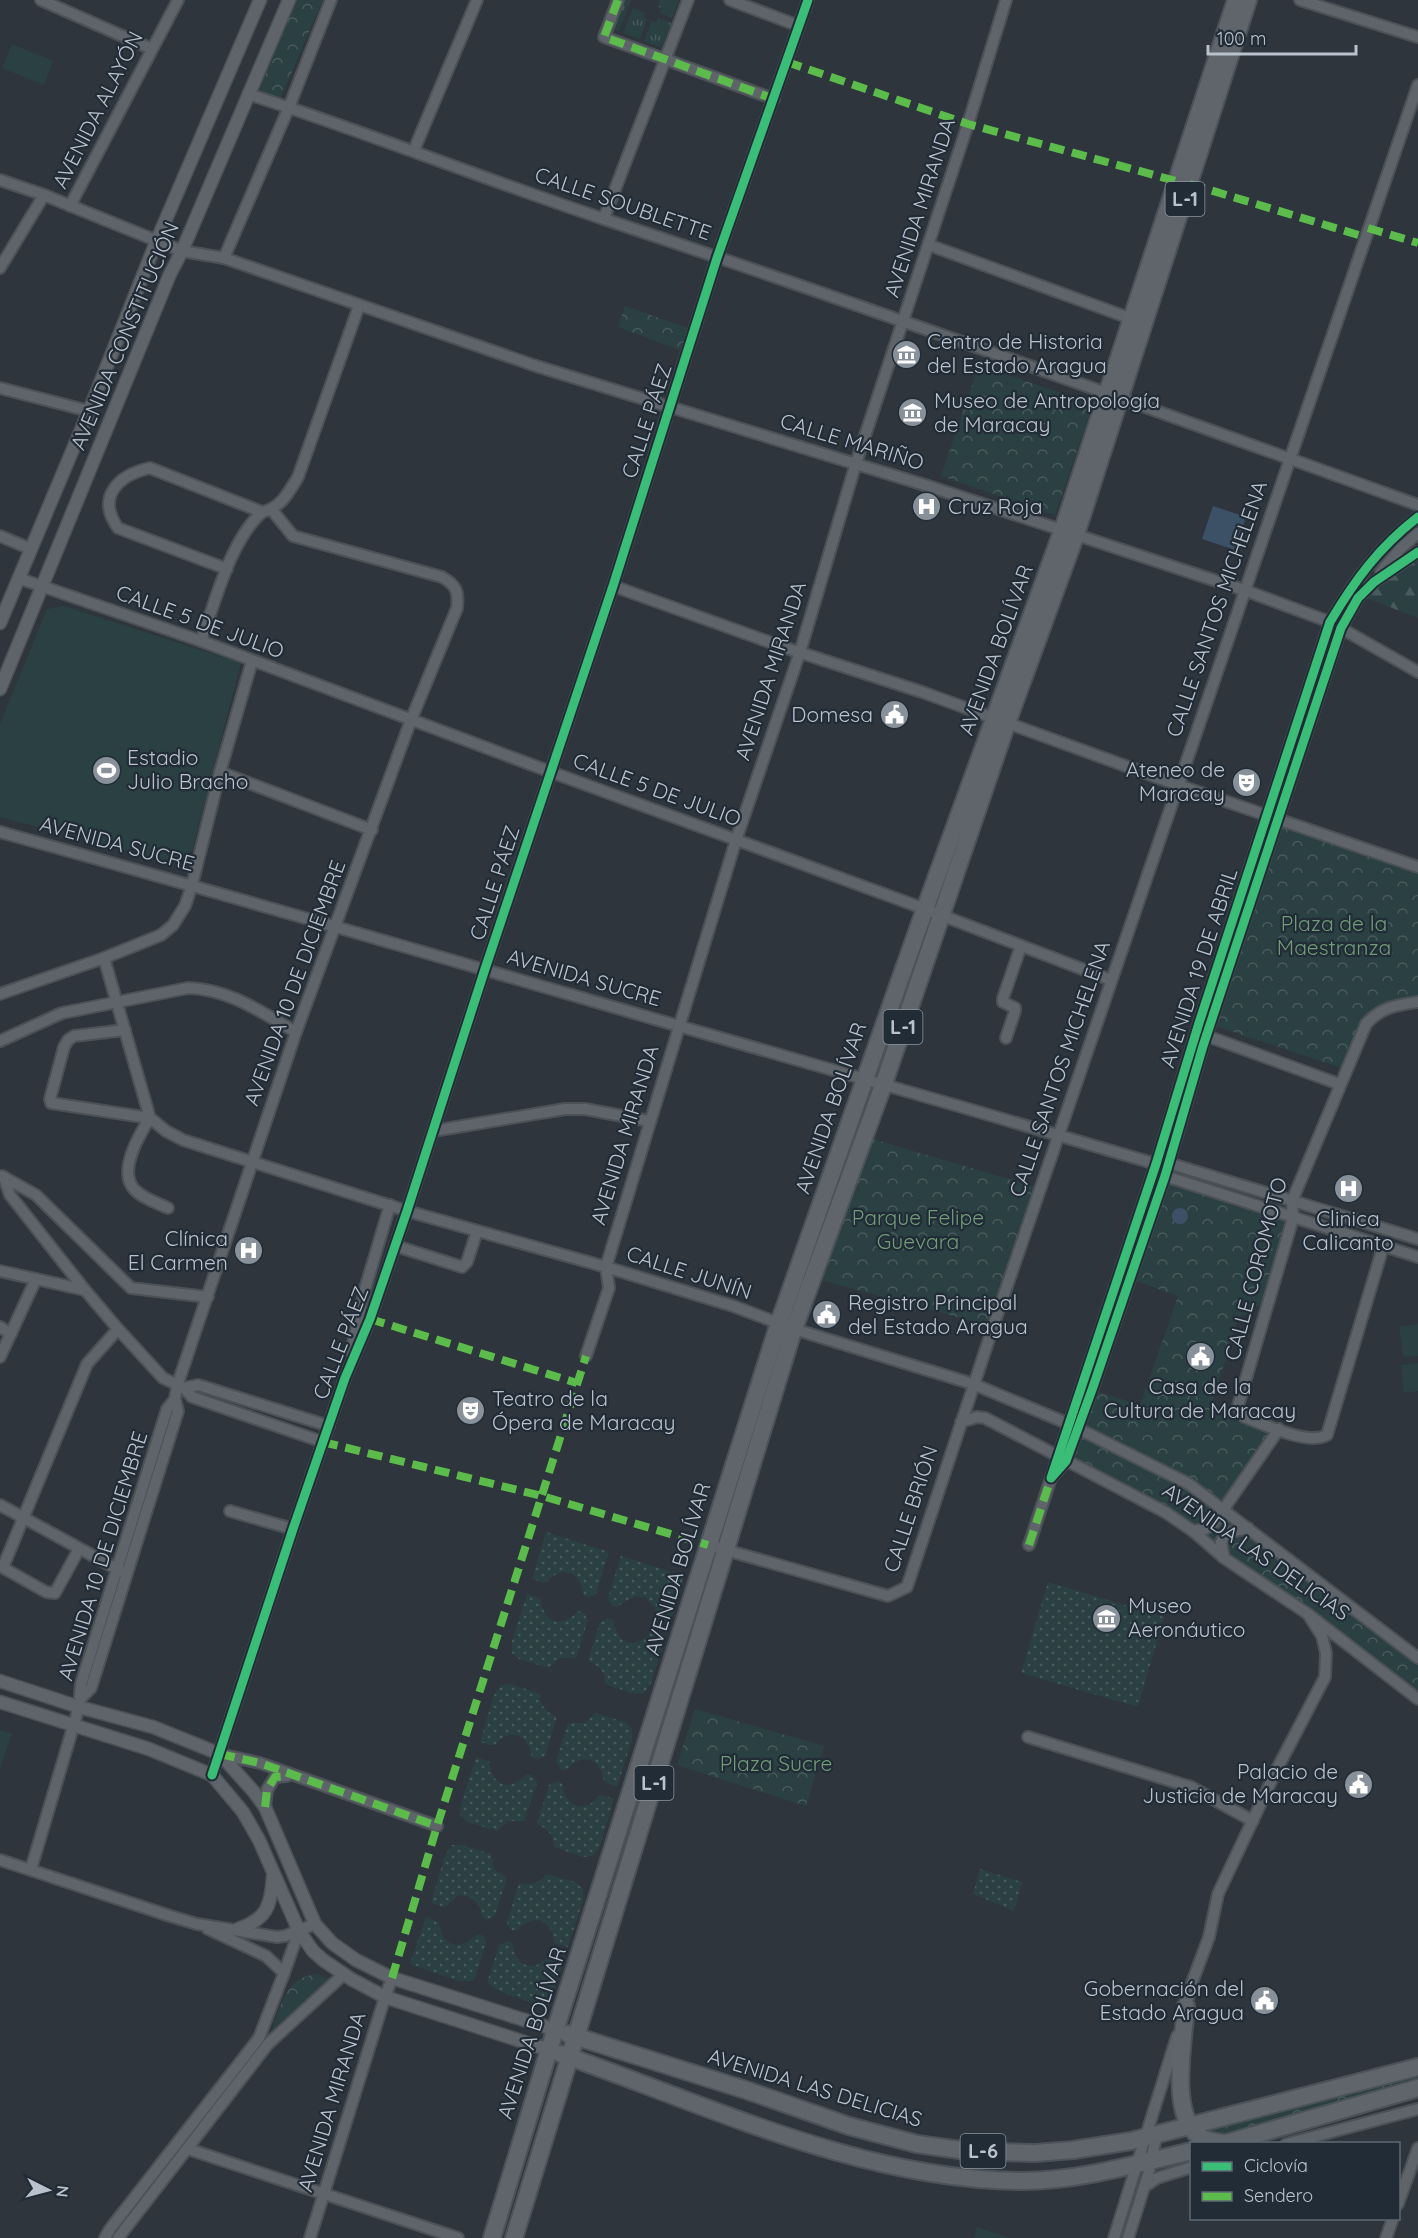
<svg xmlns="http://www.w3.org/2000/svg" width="1418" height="2238" font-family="Quicksand,sans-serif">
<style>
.grass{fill:url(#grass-tufts)}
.forest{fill:url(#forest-firs)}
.park{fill:url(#park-crowns)}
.garden{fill:url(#garden-dots)}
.pitch{fill:#2b4042}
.water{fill:#3d5166}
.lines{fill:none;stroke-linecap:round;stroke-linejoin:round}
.minor-casing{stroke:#4c5156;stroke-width:14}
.tertiary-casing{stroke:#4c5156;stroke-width:15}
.primary-casing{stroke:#4c5259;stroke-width:20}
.minor{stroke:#5e646a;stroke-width:10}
.tertiary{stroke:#5e646a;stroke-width:12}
.primary{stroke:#60656c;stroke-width:16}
.quiet{stroke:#5cbc4b;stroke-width:8;stroke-dasharray:15 8;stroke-linecap:butt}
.cycleway-casing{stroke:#212c37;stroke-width:13}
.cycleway{stroke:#3abd76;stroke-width:9}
.labels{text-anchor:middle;stroke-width:4.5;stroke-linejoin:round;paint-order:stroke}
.shield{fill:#212c37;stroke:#8b959f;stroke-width:1.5}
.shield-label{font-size:20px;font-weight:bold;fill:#b9c2cc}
.street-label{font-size:21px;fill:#b9c2cc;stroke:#212c37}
.poi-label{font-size:21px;fill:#b9c2cc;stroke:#212c37;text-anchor:start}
.park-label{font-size:21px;fill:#729c78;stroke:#212c37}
</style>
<defs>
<pattern id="grass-tufts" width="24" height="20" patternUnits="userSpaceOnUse" patternTransform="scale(1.5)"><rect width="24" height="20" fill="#2b4042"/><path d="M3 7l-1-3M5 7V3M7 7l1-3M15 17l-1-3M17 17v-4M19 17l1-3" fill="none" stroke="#485a5c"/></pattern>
<pattern id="forest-firs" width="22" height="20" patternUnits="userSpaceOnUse" patternTransform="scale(1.5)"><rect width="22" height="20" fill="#2b4042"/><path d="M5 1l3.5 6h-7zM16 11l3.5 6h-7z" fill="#485a5c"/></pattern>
<pattern id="park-crowns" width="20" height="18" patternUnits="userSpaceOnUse" patternTransform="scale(1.5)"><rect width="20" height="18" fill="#2b4042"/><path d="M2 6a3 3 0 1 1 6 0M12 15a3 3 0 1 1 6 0" fill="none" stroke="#485a5c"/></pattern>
<pattern id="garden-dots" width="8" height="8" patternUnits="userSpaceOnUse" patternTransform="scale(1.5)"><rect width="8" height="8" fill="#2b4042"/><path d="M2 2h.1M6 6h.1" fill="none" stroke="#485a5c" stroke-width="1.8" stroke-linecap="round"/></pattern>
</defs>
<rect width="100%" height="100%" fill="#2e353c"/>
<g class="grass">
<polygon points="624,0 631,0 619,31 613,29"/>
<polygon points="660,0 679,0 672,18 660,13 661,8 658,7"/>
<polygon points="633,8 645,13 644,18 647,19 640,39 623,33"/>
<polygon points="658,18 671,23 661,48 644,41 652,21 656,23"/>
</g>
<polygon class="forest" points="1418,560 1418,618 1364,597 1377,579"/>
<g class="park">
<polygon points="294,0 323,0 280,99 256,89"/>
<polygon points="625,306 688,328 680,350 618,327"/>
<polygon points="979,365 1093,404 1055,515 941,476"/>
<polygon points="1282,823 1418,870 1418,999 1394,1001 1376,1009 1342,1068 1215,1026"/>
<polygon points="869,1138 1036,1187 990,1326 821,1280 838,1224"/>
<polygon points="1165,1176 1293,1218 1270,1298 1238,1319 1211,1407 1279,1429 1227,1509 1418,1658 1418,1699 1192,1525 1067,1459 1092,1390 1140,1405 1178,1296 1130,1279"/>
<polygon points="695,1709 824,1746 806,1806 677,1765"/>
<path d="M316 1974 333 1980 270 2036C279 2011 284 1977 316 1974Z"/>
<polygon points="1418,2067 1418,2088 1224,2143 1198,2136 1216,2117"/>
</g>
<g class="garden">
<path d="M546 1532 609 1552 596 1594C592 1597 589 1598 583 1595 581 1571 562 1564 546 1583L532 1579Z"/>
<path d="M621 1556 684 1576 670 1623 656 1618 655 1608 645 1597C642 1597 637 1596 634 1597 623 1599 615 1617 608 1598Z"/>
<polygon points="1048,1582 1164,1617 1138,1707 1021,1673"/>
<path d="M527 1594 541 1599C543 1624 562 1629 578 1611L583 1612 588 1620 576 1658H560L549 1668 519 1659 512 1653V1641Z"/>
<path d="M609 1618 613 1620C617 1644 635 1651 651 1632L665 1636 651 1683 644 1693 634 1694 605 1684C606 1671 599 1666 588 1661L600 1622Z"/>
<path d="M511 1684 540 1694C540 1706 546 1712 557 1717L545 1756C540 1759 537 1760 532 1758 529 1734 510 1726 494 1746L480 1742 494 1695 501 1685Z"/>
<path d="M595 1713 625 1722 632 1728V1740L617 1787 604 1782C601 1757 582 1752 566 1770H561L556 1761 568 1723H585Z"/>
<path d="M476 1757 490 1762C491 1787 511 1792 527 1774L532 1775 537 1783 524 1821H508L497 1831 468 1822 460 1816 461 1804Z"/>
<path d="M558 1781 562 1783C565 1807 584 1815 600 1795L614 1799 600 1846 593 1856 583 1857 554 1847C554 1835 548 1829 537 1824L549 1785Z"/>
<path d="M452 1845H462L491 1854 494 1869 507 1878 495 1916 487 1920 483 1918C480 1903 474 1896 459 1895L445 1907 431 1903 445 1855Z"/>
<polygon points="980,1869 1022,1882 1014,1911 973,1894"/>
<path d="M546 1874 575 1882 583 1889V1901L568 1947 554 1943C552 1918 533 1913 516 1931 510 1930 508 1928 507 1922L519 1883C531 1885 539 1884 546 1874Z"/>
<path d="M426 1917 439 1922C441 1947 460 1952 477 1934 483 1935 485 1937 486 1943L474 1981H458L410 1964Z"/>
<path d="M508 1941 512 1943C515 1967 534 1974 550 1955L564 1959 548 2008 501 1992 487 1983 499 1945Z"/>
</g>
<g class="pitch">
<polygon points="12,44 53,61 44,85 2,68"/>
<polygon points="64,606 241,663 192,851 173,863 0,817 0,724 47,609"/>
<polygon points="1418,1324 1418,1356 1403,1357 1399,1327"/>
<polygon points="1418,1363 1418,1391 1404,1393 1401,1365"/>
<polygon points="0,1730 12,1734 0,1769"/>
<polygon points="977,2227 1010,2238 974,2238"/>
</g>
<g class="water">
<polygon points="1213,506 1246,517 1235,550 1202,539"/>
<circle cx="1180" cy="1216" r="8"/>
</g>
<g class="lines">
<defs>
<g id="minor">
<polyline points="41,0 152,49"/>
<polyline points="618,0 604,37 774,99"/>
<polyline points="730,0 799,26"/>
<polyline points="1300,0 1418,37"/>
<path d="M248 94C365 132 479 177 595 216 871 308 1144 406 1418 505"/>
<polyline points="414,150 477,0"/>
<polyline points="0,180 44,195 182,251 224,258 536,366 928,486 1244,590 1330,622 1418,672"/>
<polyline points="70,206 178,0"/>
<polyline points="604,218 688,0"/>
<polyline points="929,245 1132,319"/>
<polyline points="224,258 289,107 331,0"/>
<polyline points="0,268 44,195"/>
<polyline points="0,388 89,411"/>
<path d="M1418 517C1379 547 1355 580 1330 622L1199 1023 1156 1164 1051 1478 1066 1461 1093 1387 1165 1176 1203 1046 1341 628 1358 598 1374 582 1418 552"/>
<polyline points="0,536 31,549"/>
<path d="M227 569 118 528C96 497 118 475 150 468L262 512C281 508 289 492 298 477L359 306"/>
<polyline points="1381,572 1400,549 1418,533"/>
<polyline points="18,578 201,641 551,772 925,909 1111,980"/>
<polyline points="613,586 786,648 922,692 1178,785 1418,867"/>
<path d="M201 641C216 600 230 541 262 512"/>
<polyline points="220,772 372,830"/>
<path d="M0 832C218 892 434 955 651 1018 820 1066 988 1114 1156 1164L1168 1163 1418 1239"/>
<polyline points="104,958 150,1118 166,1131 183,1140 407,1211 606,1267 733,1306 794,1329 973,1384 1069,1424 1189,1484 1418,1658"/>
<polyline points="0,994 104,958 161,935 173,925 185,906 192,885 220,772 252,661"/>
<path d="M125 1030 74 1036 68 1040 64 1047 50 1099 51 1103 150 1118C139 1135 118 1171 134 1189 142 1198 157 1203 168 1208"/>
<polyline points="1207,1036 1339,1084"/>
<polyline points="1006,1038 1015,1011 1015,1008 1003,1002 1003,998 1021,946"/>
<path d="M0 1041 62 1013 188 988C229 989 261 1012 296 1032"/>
<polyline points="433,1131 565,1109 585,1109 649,1121"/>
<polyline points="1162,1172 1165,1176 1418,1257"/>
<polyline points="2,1176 36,1195 131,1288 208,1297"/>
<polyline points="4,1177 10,1195 85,1290 118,1329 163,1378 184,1388 192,1397 323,1442"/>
<polyline points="396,1246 462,1267 467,1262 477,1231"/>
<path d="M1383 1247 1327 1435C1308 1446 1264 1424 1244 1417L1238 1406 1293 1218 1292 1201 1366 1024C1381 1007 1397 1005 1418 1002"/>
<polyline points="0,1271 85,1290"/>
<polyline points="0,1327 11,1334"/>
<polyline points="351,1352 365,1289 390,1205"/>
<polyline points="586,1356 609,1288 606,1267 736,840 800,652 856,463 968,124 1006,0"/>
<polyline points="0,1357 36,1279"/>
<polyline points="184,1388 198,1385 329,1426"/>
<polyline points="961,1422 977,1417 985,1418 1165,1512 1193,1531 1224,1558 1308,1614 1418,1699"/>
<polyline points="0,1505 121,1571"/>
<polyline points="230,1511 293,1529"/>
<polyline points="1193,1531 1205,1529 1214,1523 1279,1429"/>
<polyline points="708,1545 888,1596 907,1587 993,1327 1418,85"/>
<polyline points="1029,1545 1051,1478"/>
<polyline points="1224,1558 1221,1542 1227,1533 1248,1528"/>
<polyline points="0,1566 46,1592 55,1593 79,1549"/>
<polyline points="3,1567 87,1364 118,1329"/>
<path d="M81 1698 91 1688 178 1411 175 1399 177 1386 296 1032 411 720 457 608C459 591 456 585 442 577L293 536 272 510"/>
<polyline points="1028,1737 1191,1787 1253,1821"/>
<polyline points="220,1754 260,1763 437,1826"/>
<polyline points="212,1775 293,1529 345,1378 370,1319 407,1211 485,969 613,586 717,258 808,0"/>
<polyline points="265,1807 267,1790 275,1777 287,1776"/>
<polyline points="0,1860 170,1916 197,1924 277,1937 285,1936 315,1924"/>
<polyline points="31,1869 79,1707 81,1684 167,1409 175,1399"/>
<polyline points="208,1929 266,1956 284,1973"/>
<polyline points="1184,2012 1193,1980 1209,1937 1218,1894 1276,1771 1325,1677 1326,1653 1322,1636 1308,1614"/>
<polyline points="1286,2144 1418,2109"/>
<polyline points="188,2149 458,2238"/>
<polyline points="1144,2187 1157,2178 1192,2167"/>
<polyline points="1398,2204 1418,2148"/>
<polyline points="105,2238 110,2229 259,2038 284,1973 299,1931"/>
<polyline points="118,2238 268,2044 344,1974"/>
<polyline points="310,2238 385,1997 392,1978"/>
<polyline points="1114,2238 1177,2036"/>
<polyline points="1128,2238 1148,2175 1157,2133"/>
<polyline points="1386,2238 1393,2218"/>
</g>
<g id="tertiary">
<polyline points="0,623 89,411 157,240 260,0"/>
<polyline points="0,689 170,274 182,251 289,0"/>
<polyline points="0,1681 79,1707 153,1727 220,1754 254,1792 265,1807 315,1924 332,1943 356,1960 392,1978 556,2030"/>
<polyline points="0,1702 149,1749 212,1775 243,1812 259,1840 299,1931 313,1951 323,1960 351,1979 385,1997 549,2050"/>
<path d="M238 1929C267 1919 271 1906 273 1877"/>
</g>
<g id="primary">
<path d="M1186 2006C1184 2038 1169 2113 1198 2135 1205 2141 1215 2142 1224 2143"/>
<polyline points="568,2034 749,2091 849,2126 917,2144 960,2150 1000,2152 1035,2153 1073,2150 1131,2141 1418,2067"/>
<path d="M561 2054C710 2106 862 2180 1022 2181 1079 2181 1136 2164 1192 2151"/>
<polyline points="1223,2144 1418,2088"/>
<polyline points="492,2238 549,2050 779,1323 925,909 1063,529 1236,0"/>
<polyline points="514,2238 792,1334 884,1083 1007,723 1076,534 1248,0"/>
</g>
</defs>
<use href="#minor" class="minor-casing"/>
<use href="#tertiary" class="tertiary-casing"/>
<use href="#primary" class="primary-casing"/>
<use href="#minor" class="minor"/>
<use href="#tertiary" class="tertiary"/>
<use href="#primary" class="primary"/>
<g class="quiet">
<polyline points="618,0 604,37 774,99"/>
<polyline points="787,62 968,124 1176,181"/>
<polyline points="1190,184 1365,237"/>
<polyline points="1368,228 1418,243"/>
<polyline points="370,1319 577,1383"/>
<polyline points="323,1442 542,1496 708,1545"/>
<polyline points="1029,1545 1051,1478"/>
<polyline points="220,1754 260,1763 437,1826"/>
<polyline points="265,1807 267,1790 275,1777 287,1776"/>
<polyline points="392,1978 437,1826 586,1356"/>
</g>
<defs>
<g id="cycleway">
<path d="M1418 517C1379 547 1355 580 1330 622L1199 1023 1156 1164 1051 1478 1066 1461 1093 1387 1165 1176 1203 1046 1341 628 1358 598 1374 582 1418 552"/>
<polyline points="212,1775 293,1529 345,1378 370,1319 407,1211 485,969 613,586 717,258 808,0"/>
</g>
</defs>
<use href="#cycleway" class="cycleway-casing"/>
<use href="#cycleway" class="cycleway"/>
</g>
<defs>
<symbol id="museum-disc" viewBox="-11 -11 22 22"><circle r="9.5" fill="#88919a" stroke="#212c37"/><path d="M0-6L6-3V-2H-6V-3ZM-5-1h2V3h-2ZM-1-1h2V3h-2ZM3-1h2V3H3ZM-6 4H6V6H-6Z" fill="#fff"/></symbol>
<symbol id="hospital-disc" viewBox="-11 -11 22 22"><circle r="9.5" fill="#88919a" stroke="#212c37"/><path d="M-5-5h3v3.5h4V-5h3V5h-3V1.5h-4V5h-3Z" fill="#fff"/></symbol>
<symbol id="civic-disc" viewBox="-11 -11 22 22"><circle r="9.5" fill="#88919a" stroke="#212c37"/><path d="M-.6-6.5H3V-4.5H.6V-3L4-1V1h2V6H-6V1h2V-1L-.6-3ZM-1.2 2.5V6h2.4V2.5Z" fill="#fff"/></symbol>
<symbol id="stadium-disc" viewBox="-11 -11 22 22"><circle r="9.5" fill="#88919a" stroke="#212c37"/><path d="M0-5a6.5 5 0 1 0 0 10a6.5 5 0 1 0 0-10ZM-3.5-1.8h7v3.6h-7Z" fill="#fff"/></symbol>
<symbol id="theatre-disc" viewBox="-11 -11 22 22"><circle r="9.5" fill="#88919a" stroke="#212c37"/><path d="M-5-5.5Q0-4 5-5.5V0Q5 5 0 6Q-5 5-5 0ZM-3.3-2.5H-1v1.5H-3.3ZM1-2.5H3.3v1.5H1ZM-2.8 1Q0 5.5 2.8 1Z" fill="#fff"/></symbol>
</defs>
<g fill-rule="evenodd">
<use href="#museum-disc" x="890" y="338" width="33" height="33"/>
<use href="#museum-disc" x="896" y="396" width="33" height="33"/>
<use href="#hospital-disc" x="910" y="490" width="33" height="33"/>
<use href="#civic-disc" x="878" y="698" width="33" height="33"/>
<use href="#stadium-disc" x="90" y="754" width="33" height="33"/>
<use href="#theatre-disc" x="1230" y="766" width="33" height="33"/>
<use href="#hospital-disc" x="1332" y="1172" width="33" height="33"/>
<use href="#hospital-disc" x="232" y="1234" width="33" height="33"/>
<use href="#civic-disc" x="810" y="1298" width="33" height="33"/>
<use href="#civic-disc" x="1184" y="1340" width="33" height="33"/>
<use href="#theatre-disc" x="454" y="1394" width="33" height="33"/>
<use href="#museum-disc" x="1090" y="1602" width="33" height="33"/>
<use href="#civic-disc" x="1342" y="1768" width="33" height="33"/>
<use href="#civic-disc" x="1248" y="1984" width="33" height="33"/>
</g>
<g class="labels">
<g class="shield">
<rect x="1165.5" y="182" width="39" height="34" rx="4.5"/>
<rect x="883.5" y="1010" width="39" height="34" rx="4.5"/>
<rect x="634.5" y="1766" width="39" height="34" rx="4.5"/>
<rect x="960.5" y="2134" width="45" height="34" rx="4.5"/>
</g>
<g class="shield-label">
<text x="1185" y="206">L-1</text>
<text x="903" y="1034">L-1</text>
<text x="654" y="1790">L-1</text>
<text x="983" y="2158">L-6</text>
</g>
<g class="street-label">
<text transform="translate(98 110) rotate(-63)" y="7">AVENIDA ALAYÓN</text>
<text transform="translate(623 204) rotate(19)" y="7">CALLE SOUBLETTE</text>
<text transform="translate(920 208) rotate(-72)" y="7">AVENIDA MIRANDA</text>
<text transform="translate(125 336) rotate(-67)" y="7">AVENIDA CONSTITUCIÓN</text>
<text transform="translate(647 421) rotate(-72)" y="7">CALLE PÁEZ</text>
<text transform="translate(852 442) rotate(17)" y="7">CALLE MARIÑO</text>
<text transform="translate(1217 609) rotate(-71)" y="7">CALLE SANTOS MICHELENA</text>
<text transform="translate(200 622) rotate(20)" y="7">CALLE 5 DE JULIO</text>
<text transform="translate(996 650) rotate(-70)" y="7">AVENIDA BOLÍVAR</text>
<text transform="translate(771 671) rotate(-72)" y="7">AVENIDA MIRANDA</text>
<text transform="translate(657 790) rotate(20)" y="7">CALLE 5 DE JULIO</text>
<text transform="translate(117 844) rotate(15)" y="7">AVENIDA SUCRE</text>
<text transform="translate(495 883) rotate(-72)" y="7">CALLE PÁEZ</text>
<text transform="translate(1199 968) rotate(-72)" y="7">AVENIDA 19 DE ABRIL</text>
<text transform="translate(584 978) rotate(16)" y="7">AVENIDA SUCRE</text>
<text transform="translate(295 983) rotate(-70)" y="7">AVENIDA 10 DE DICIEMBRE</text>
<text transform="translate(1060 1069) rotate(-71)" y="7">CALLE SANTOS MICHELENA</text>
<text transform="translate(831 1108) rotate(-71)" y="7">AVENIDA BOLÍVAR</text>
<text transform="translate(625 1135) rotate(-73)" y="7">AVENIDA MIRANDA</text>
<text transform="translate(1256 1269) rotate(-75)" y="7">CALLE COROMOTO</text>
<text transform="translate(689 1273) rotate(18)" y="7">CALLE JUNÍN</text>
<text transform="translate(341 1343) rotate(-69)" y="7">CALLE PÁEZ</text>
<text transform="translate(911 1509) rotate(-72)" y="7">CALLE BRIÓN</text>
<text transform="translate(1256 1552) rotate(35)" y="7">AVENIDA LAS DELICIAS</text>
<text transform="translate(103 1556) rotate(-73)" y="7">AVENIDA 10 DE DICIEMBRE</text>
<text transform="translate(678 1569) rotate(-73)" y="7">AVENIDA BOLÍVAR</text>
<text transform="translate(532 2033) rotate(-72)" y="7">AVENIDA BOLÍVAR</text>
<text transform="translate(815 2088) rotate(17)" y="7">AVENIDA LAS DELICIAS</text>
<text transform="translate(332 2102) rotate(-73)" y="7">AVENIDA MIRANDA</text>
</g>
<g class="poi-label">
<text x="927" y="349">Centro de Historia<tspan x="927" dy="24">del Estado Aragua</tspan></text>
<text x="934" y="408">Museo de Antropología<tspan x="934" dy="24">de Maracay</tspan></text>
<text x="948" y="514">Cruz Roja</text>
<text x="873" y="722" text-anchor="end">Domesa</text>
<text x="127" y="765">Estadio<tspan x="127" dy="24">Julio Bracho</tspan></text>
<text x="1225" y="777" text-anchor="end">Ateneo de<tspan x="1225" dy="24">Maracay</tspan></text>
<text x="1348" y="1226" text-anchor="middle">Clinica<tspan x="1348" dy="24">Calicanto</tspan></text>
<text x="228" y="1246" text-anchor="end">Clínica<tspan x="228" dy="24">El Carmen</tspan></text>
<text x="848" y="1310">Registro Principal<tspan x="848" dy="24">del Estado Aragua</tspan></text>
<text x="1200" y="1394" text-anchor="middle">Casa de la<tspan x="1200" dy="24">Cultura de Maracay</tspan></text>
<text x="492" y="1406">Teatro de la<tspan x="492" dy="24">Ópera de Maracay</tspan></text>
<text x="1128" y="1613">Museo<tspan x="1128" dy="24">Aeronáutico</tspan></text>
<text x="1338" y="1779" text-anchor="end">Palacio de<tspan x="1338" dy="24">Justicia de Maracay</tspan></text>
<text x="1244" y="1996" text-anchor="end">Gobernación del<tspan x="1244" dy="24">Estado Aragua</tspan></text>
</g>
<g class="park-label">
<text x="1334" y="931">Plaza de la<tspan x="1334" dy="24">Maestranza</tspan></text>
<text x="918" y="1225">Parque Felipe<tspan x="918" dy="24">Guevara</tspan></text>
<text x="776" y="1771">Plaza Sucre</text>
</g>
</g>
<rect x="1190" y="2142" width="210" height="78" fill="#212c37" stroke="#5e6873" stroke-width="1.5"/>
<rect x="1202" y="2162" width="30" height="9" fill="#3abd76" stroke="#5e6873" stroke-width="1.5"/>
<text x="1244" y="2172" font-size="18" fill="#b9c2cc">Ciclovía</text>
<rect x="1202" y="2192" width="30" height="9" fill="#5cbc4b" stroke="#5e6873" stroke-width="1.5"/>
<text x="1244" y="2202" font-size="18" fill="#b9c2cc">Sendero</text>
<g transform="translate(48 2190) rotate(96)" stroke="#212c37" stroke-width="4.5" paint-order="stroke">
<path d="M0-4.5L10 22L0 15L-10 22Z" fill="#b9c2cc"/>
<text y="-9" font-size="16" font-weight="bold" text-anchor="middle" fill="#b9c2cc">N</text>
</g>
<path d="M1208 45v9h148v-9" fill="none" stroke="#b9c2cc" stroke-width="3"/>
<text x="1217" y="45" font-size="18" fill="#b9c2cc" stroke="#212c37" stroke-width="4.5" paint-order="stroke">100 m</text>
</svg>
